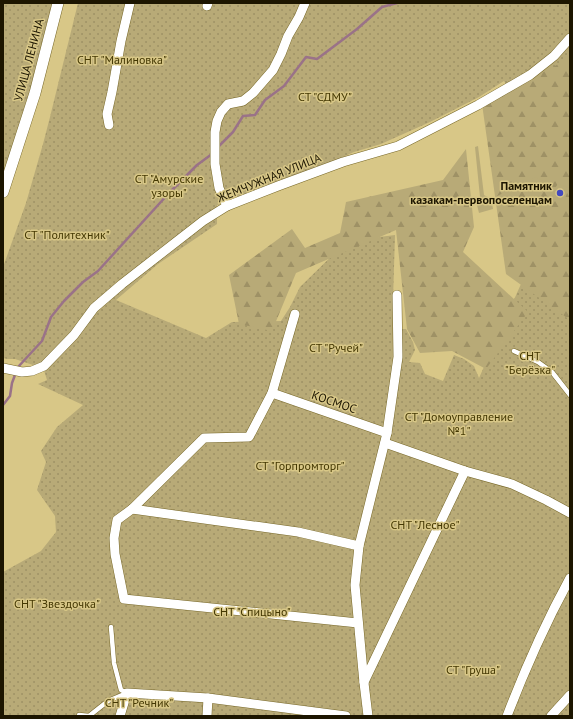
<svg xmlns="http://www.w3.org/2000/svg" width="573" height="719" font-family="'PT Sans',sans-serif">
<style>
.grass{fill:url(#grass-dots)}
.forest{fill:url(#forest-firs)}
.park{fill:#b8aa77}
.lines{fill:none;stroke-linecap:round;stroke-linejoin:round}
.stream{stroke:#9a7288;stroke-width:2.5}
.service-casing{stroke:#786828;stroke-width:5.5}
.minor-casing{stroke:#786828;stroke-width:10}
.tertiary-casing{stroke:#786828;stroke-width:12}
.service{stroke:#fff;stroke-width:4.5}
.minor{stroke:#fff;stroke-width:9}
.tertiary{stroke:#fff;stroke-width:11}
.poi-dot{fill:#4349be;stroke:#d8c787;stroke-width:1.5}
.labels{text-anchor:middle;stroke-width:3;stroke-linejoin:round;paint-order:stroke}
.street-label{font-size:12px;fill:#1c1500;stroke:#d8c787}
.park-label{font-size:12px;fill:#443803;stroke:#d8c787}
.poi-label{font-size:12px;font-weight:bold;fill:#1c1500;stroke:#d8c787;text-anchor:end}
</style>
<defs>
<pattern id="grass-dots" width="8" height="8" patternUnits="userSpaceOnUse"><rect width="8" height="8" fill="#b8aa77"/><path d="M2 2h.1M6 6h.1" fill="none" stroke="#9e9165" stroke-width="1.8" stroke-linecap="round"/></pattern>
<pattern id="forest-firs" width="22" height="20" patternUnits="userSpaceOnUse"><rect width="22" height="20" fill="#b8aa77"/><path d="M5 1l3.5 6h-7zM16 11l3.5 6h-7z" fill="#9e9165"/></pattern>
</defs>
<rect width="100%" height="100%" fill="#d8c787"/>
<g class="grass">
<polygon points="3,3 53,3 34,83 3,183"/>
<polygon points="78,3 570,3 570,183 504,81 479,97 430,122 381,144 354,152 310,172 231,202 217,205 217,224 158,264 116,300 206,338 232,322 281,321 290,307 300,287 347,241 395,235 393,300 395,329 406,329 413,342 415,350 409,362 420,363 425,374 443,381 454,355 464,359 474,366 479,378 525,275 570,317 570,716 3,716 3,572 41,551 56,532 55,516 37,490 46,462 41,451 57,427 83,405 38,384 47,380 42,364 33,365 15,359 7,359 3,358 3,267 26,203 43,144 50,117"/>
</g>
<g class="forest">
<polygon points="570,58 570,320 506,274 482,104"/>
<polygon points="466,149 474,227 463,252 528,312 486,369 452,351 420,353 407,329 396,230 296,273 272,331 239,324 229,275 292,229 305,248 340,233 346,202 443,180"/>
</g>
<polygon class="park" points="478,146 484,195 491,199 536,177 555,188 558,184 569,188 564,201 553,196 554,191 537,181 492,203 493,209 479,213 477,205 480,197 475,147"/>
<g class="lines">
<g class="stream">
<polyline points="218,147 233,132 243,116 255,115 265,100 284,86 306,57 317,59 357,29 382,7 397,3"/>
<polyline points="3,405 10,396 12,383 18,367 42,341 51,317 64,301 83,282 98,271 169,193 197,165 212,154"/>
</g>
<defs>
<g id="service">
<polyline points="514,351 538,362 552,372 570,395"/>
<polyline points="111,627 114,663 121,690 127,693"/>
<polyline points="79,715 89,716 108,701 127,693"/>
</g>
<g id="minor">
<polyline points="207,6 208,3"/>
<polyline points="109,125 107,114 112,92 121,41 130,3"/>
<polyline points="227,206 219,188 215,164 215,132 217,121 221,112 228,104 243,101 253,93 273,70 281,54 288,36 299,17 305,3"/>
<polyline points="295,314 272,393 249,437 204,438 132,509 117,520 114,538 115,554 124,599 358,623"/>
<polyline points="3,368 22,372 32,371 44,366 74,335 94,308 122,284 203,221 227,206 278,186 343,162 398,146 478,105 530,75 554,56 570,38"/>
<polyline points="272,393 387,433"/>
<polyline points="385,443 465,471 512,484 546,500 570,513"/>
<polyline points="132,509 298,532 359,546"/>
<polyline points="364,682 465,471"/>
<polyline points="120,716 127,693 208,698 346,716"/>
<polyline points="207,716 208,698"/>
<polyline points="368,716 364,683 355,585 359,546 387,433 398,357 397,295"/>
<path d="M507 716C525 669 546 622 570 578"/>
<polyline points="551,716 570,695"/>
</g>
<polyline id="tertiary" points="3,192 35,93 58,3"/>
</defs>
<use href="#service" class="service-casing"/>
<use href="#minor" class="minor-casing"/>
<use href="#tertiary" class="tertiary-casing"/>
<use href="#service" class="service"/>
<use href="#minor" class="minor"/>
<use href="#tertiary" class="tertiary"/>
</g>
<circle class="poi-dot" cx="560" cy="193" r="4"/>
<g class="labels">
<g class="street-label">
<text transform="translate(29 60) rotate(-75)" y="4">УЛИЦА ЛЕНИНА</text>
<text transform="translate(269 178) rotate(-22)" y="4">ЖЕМЧУЖНАЯ УЛИЦА</text>
<text transform="translate(334 402) rotate(19)" y="4">КОСМОС</text>
</g>
<g class="park-label">
<text x="122" y="64">СНТ "Малиновка"</text>
<text x="325" y="101">СТ "СДМУ"</text>
<text x="169" y="183">СТ "Амурские<tspan x="169" dy="14">узоры"</tspan></text>
<text x="67" y="239">СТ "Политехник"</text>
<text x="336" y="352">СТ "Ручей"</text>
<text x="530" y="360">СНТ<tspan x="530" dy="14">"Берёзка"</tspan></text>
<text x="459" y="421">СТ "Домоуправление<tspan x="459" dy="14">№1"</tspan></text>
<text x="300" y="470">СТ "Горпромторг"</text>
<text x="425" y="529">СНТ "Лесное"</text>
<text x="57" y="608">СНТ "Звездочка"</text>
<text x="252" y="616">СНТ "Спицыно"</text>
<text x="473" y="674">СТ "Груша"</text>
<text x="139" y="707">СНТ "Речник"</text>
</g>
<g class="poi-label">
<text x="552" y="190">Памятник<tspan x="552" dy="14">казакам-первопоселенцам</tspan></text>
</g>
</g>
<rect width="573" height="719" fill="none" stroke="#1c1500" stroke-width="8"/>
</svg>
